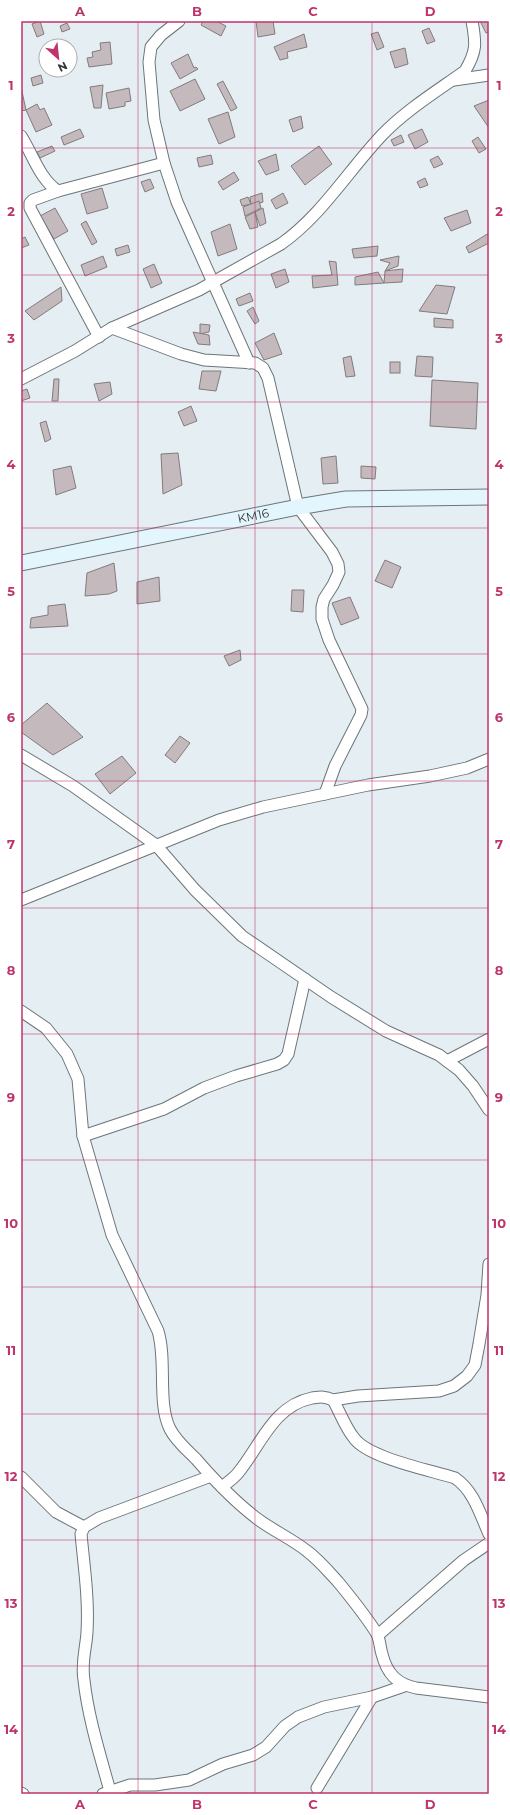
<svg xmlns="http://www.w3.org/2000/svg" width="510" height="1815" font-family="Montserrat,sans-serif">
<style>
.building{fill:#c4babd;stroke:#837a7c}
.lines{fill:none;stroke-linecap:round;stroke-linejoin:round}
.street-casing{stroke:#6c7578;stroke-width:13}
.secondary-casing{stroke:#6c7578;stroke-width:17}
.street{stroke:#fff;stroke-width:11}
.secondary{stroke:#e3f6fd;stroke-width:15}
.grid{fill:none;stroke:#bf346c;stroke-width:1;stroke-opacity:0.55}
.labels{text-anchor:middle;stroke-width:4;stroke-linejoin:round;paint-order:stroke}
.street-label{font-size:12px;fill:#323637;stroke:#fff}
.neatline{fill:none;stroke:#bf346c;stroke-width:1.5}
.grid-label{font-size:13px;text-anchor:middle;font-weight:bold;fill:#bf346c}
</style>
<rect width="100%" height="100%" fill="#e5eff3"/>
<g class="building">
<polygon points="40,21 44,34 37,37 32,24"/>
<polygon points="203,21 216,21 226,26 221,36 201,25"/>
<polygon points="256,21 273,21 275,34 258,37"/>
<polygon points="480,21 489,21 489,32 486,33"/>
<polygon points="67,23 70,29 62,32 60,26"/>
<polygon points="429,28 435,41 427,44 422,31"/>
<polygon points="378,32 384,47 377,50 371,34"/>
<polygon points="304,34 307,47 287,52 288,58 280,60 274,47"/>
<polygon points="110,42 112,64 89,67 87,58 93,57 92,52 101,50 100,43"/>
<polygon points="405,48 408,64 395,68 390,52"/>
<polygon points="188,54 194,68 196,67 198,69 180,79 171,63"/>
<polygon points="41,75 43,83 33,86 31,78"/>
<polygon points="195,79 205,99 180,111 170,91"/>
<polygon points="223,81 237,108 231,111 217,84"/>
<polygon points="103,85 101,108 94,108 90,87"/>
<polygon points="21,87 26,110 21,111"/>
<polygon points="129,88 131,101 125,102 125,106 109,109 106,93"/>
<polygon points="489,100 489,128 474,106"/>
<polygon points="37,104 40,110 44,108 52,125 36,132 26,110"/>
<polygon points="228,112 235,137 219,144 208,119"/>
<polygon points="301,116 303,128 293,132 289,120"/>
<polygon points="80,129 84,137 64,145 61,137"/>
<polygon points="422,129 428,142 415,149 408,135"/>
<polygon points="401,135 404,142 394,146 391,140"/>
<polygon points="478,137 486,149 479,153 472,141"/>
<polygon points="52,146 55,151 40,158 37,152"/>
<polygon points="319,146 332,164 305,185 291,166"/>
<polygon points="276,154 279,170 266,175 258,161"/>
<polygon points="211,155 213,164 199,167 197,158"/>
<polygon points="438,156 443,164 434,168 430,160"/>
<polygon points="234,172 239,180 223,190 218,182"/>
<polygon points="425,178 428,185 420,188 417,182"/>
<polygon points="150,179 154,188 145,192 141,182"/>
<polygon points="102,188 108,208 87,214 81,194"/>
<polygon points="262,193 263,202 251,206 250,197"/>
<polygon points="283,193 288,203 276,209 271,200"/>
<polygon points="248,197 251,204 242,206 240,200"/>
<polygon points="259,201 261,208 245,216 243,207"/>
<polygon points="55,208 68,231 54,239 40,216"/>
<polygon points="263,208 266,223 260,226 255,212"/>
<polygon points="467,210 471,223 451,231 444,218"/>
<polygon points="255,212 258,227 250,229 245,217"/>
<polygon points="86,221 97,242 92,245 81,224"/>
<polygon points="230,224 237,249 218,256 211,232"/>
<polygon points="489,233 489,243 469,253 466,247"/>
<polygon points="25,237 29,245 21,248 21,239"/>
<polygon points="128,245 130,252 117,256 115,249"/>
<polygon points="378,246 377,256 354,258 352,249"/>
<polygon points="103,256 107,267 85,276 81,265"/>
<polygon points="399,256 398,266 385,271 390,263 380,260"/>
<polygon points="329,261 336,262 338,285 313,288 312,276 332,275"/>
<polygon points="154,264 162,283 151,288 143,269"/>
<polygon points="285,269 289,282 276,288 271,274"/>
<polygon points="403,269 402,282 384,283 385,271"/>
<polygon points="378,272 384,283 355,285 355,277"/>
<polygon points="436,285 455,287 447,314 419,311"/>
<polygon points="61,287 62,301 34,320 25,311"/>
<polygon points="250,293 253,301 239,306 236,299"/>
<polygon points="253,307 259,321 255,324 247,311"/>
<polygon points="434,318 453,320 453,328 434,327"/>
<polygon points="200,324 210,325 209,332 200,334"/>
<polygon points="193,332 209,335 210,345 198,344"/>
<polygon points="274,333 282,354 264,360 255,343"/>
<polygon points="351,356 355,376 346,377 343,358"/>
<polygon points="417,356 433,357 432,377 415,376"/>
<rect x="390" y="362" width="10" height="11"/>
<polygon points="202,371 221,371 216,391 199,389"/>
<polygon points="54,379 59,379 58,401 52,401"/>
<polygon points="432,380 478,383 476,429 430,426"/>
<polygon points="110,382 112,394 99,401 94,384"/>
<polygon points="27,389 30,398 21,401 21,391"/>
<polygon points="191,406 197,421 184,426 178,412"/>
<polygon points="46,421 51,439 45,442 40,423"/>
<polygon points="178,453 182,485 163,494 161,454"/>
<polygon points="336,456 338,483 323,484 321,458"/>
<polygon points="71,466 76,488 56,495 53,470"/>
<polygon points="361,466 376,467 375,479 361,478"/>
<polygon points="385,560 401,567 392,588 375,581"/>
<polygon points="114,563 117,591 109,594 85,596 87,573"/>
<polygon points="159,577 160,601 137,604 137,582"/>
<polygon points="292,590 304,590 303,612 291,611"/>
<polygon points="350,597 359,618 341,625 332,603"/>
<polygon points="65,604 68,626 30,628 31,618 48,615 48,606"/>
<polygon points="240,650 241,660 229,666 224,656"/>
<polygon points="47,703 83,737 53,755 21,732 21,725"/>
<polygon points="180,736 190,743 175,763 165,755"/>
<polygon points="122,756 136,773 110,794 95,774"/>
</g>
<g class="lines">
<defs>
<g id="street">
<polyline points="179,21 161,35 151,47 149,62 154,120 164,163 177,202 249,363"/>
<polyline points="454,80 489,75"/>
<path d="M21 136C32 153 40 180 58 191L164 163"/>
<polyline points="58,191 33,200 30,203 30,208 99,337"/>
<polyline points="112,328 181,354 204,360 255,363 263,368 268,378 298,507 332,552 338,564 339,572 333,585 324,599 322,607 322,619 329,640 362,709 361,715 335,766 325,794"/>
<path d="M21 379 75 351 112 328 199 290 281 244C322 215 348 171 382 135 406 110 437 91 465 71 477 51 476 43 472 21"/>
<polyline points="21,755 73,786 156,845 195,890 242,936 331,997 386,1031 439,1055 459,1070 473,1086 489,1110"/>
<polyline points="21,900 219,820 263,807 368,785 430,776 467,768 489,759"/>
<path d="M21 1011 46 1028 67 1054 78 1079 83 1136 112 1235 158 1331C167 1361 157 1403 170 1429 176 1441 187 1450 196 1459 215 1481 236 1503 259 1520 274 1531 292 1539 307 1551 319 1560 329 1572 339 1583 352 1599 366 1616 377 1634 380 1640 380 1648 382 1654 387 1674 397 1684 416 1688L489 1697"/>
<polyline points="447,1061 489,1039"/>
<polyline points="83,1136 164,1109 204,1088 236,1076 277,1064 284,1060 288,1054 305,979"/>
<polyline points="333,1400 358,1396 439,1391 454,1386 467,1376 475,1365 479,1344 487,1295 489,1264"/>
<polyline points="21,1477 56,1512 84,1527"/>
<path d="M222 1487C227 1483 234 1478 238 1473 261 1445 273 1406 312 1398 320 1397 325 1396 333 1400 340 1412 345 1427 354 1438 368 1458 430 1470 455 1478 474 1491 480 1514 489 1534"/>
<polyline points="378,1635 464,1560 489,1543"/>
<polyline points="317,1788 372,1697"/>
<path d="M110 1791C100 1755 88 1717 84 1680 81 1662 86 1649 87 1632 89 1599 84 1566 81 1534L84 1527 99 1518 211 1476"/>
<polyline points="21,1793 23,1794"/>
<polyline points="103,1794 130,1785 155,1785 189,1780 223,1764 253,1755 266,1747 285,1726 298,1717 324,1707 372,1697 404,1686"/>
</g>
<g id="secondary">
<path id="s1" d="M21 563 298 507 346 499 489 497"/>
</g>
</defs>
<use href="#street" class="street-casing"/>
<use href="#secondary" class="secondary-casing"/>
<use href="#street" class="street"/>
<use href="#secondary" class="secondary"/>
</g>
<path class="grid" d="M138 21V1794M255 21V1794M372 21V1794M21 148H489M21 275H489M21 402H489M21 528H489M21 654H489M21 781H489M21 908H489M21 1034H489M21 1160H489M21 1287H489M21 1414H489M21 1540H489M21 1666H489"/>
<g class="labels">
<g class="street-label">
<text dy="4" stroke="none"><textPath href="#s1" startOffset="237">KM16</textPath></text>
</g>
</g>
<rect width="510" height="1815" fill="none" stroke="#ffffff" stroke-width="44"/>
<g transform="translate(58 58) rotate(153)"><circle r="19" fill="#ffffff" stroke="#adafaf"/>
<path d="M0-3L7 15L0 10L-7 15Z" fill="#bf346c"/>
<text y="-6" font-size="11" font-weight="bold" text-anchor="middle" fill="#323637">N</text>
</g>
<rect x="22" y="22" width="466" height="1771" class="neatline"/>
<g class="grid-label">
<text x="80" y="16">A</text>
<text x="197" y="16">B</text>
<text x="313" y="16">C</text>
<text x="430" y="16">D</text>
<text x="11" y="90">1</text>
<text x="499" y="90">1</text>
<text x="11" y="216">2</text>
<text x="499" y="216">2</text>
<text x="11" y="343">3</text>
<text x="499" y="343">3</text>
<text x="11" y="469">4</text>
<text x="499" y="469">4</text>
<text x="11" y="596">5</text>
<text x="499" y="596">5</text>
<text x="11" y="722">6</text>
<text x="499" y="722">6</text>
<text x="11" y="849">7</text>
<text x="499" y="849">7</text>
<text x="11" y="975">8</text>
<text x="499" y="975">8</text>
<text x="11" y="1102">9</text>
<text x="499" y="1102">9</text>
<text x="11" y="1228">10</text>
<text x="499" y="1228">10</text>
<text x="11" y="1355">11</text>
<text x="499" y="1355">11</text>
<text x="11" y="1481">12</text>
<text x="499" y="1481">12</text>
<text x="11" y="1608">13</text>
<text x="499" y="1608">13</text>
<text x="11" y="1734">14</text>
<text x="499" y="1734">14</text>
<text x="80" y="1809">A</text>
<text x="197" y="1809">B</text>
<text x="313" y="1809">C</text>
<text x="430" y="1809">D</text>
</g>
</svg>
